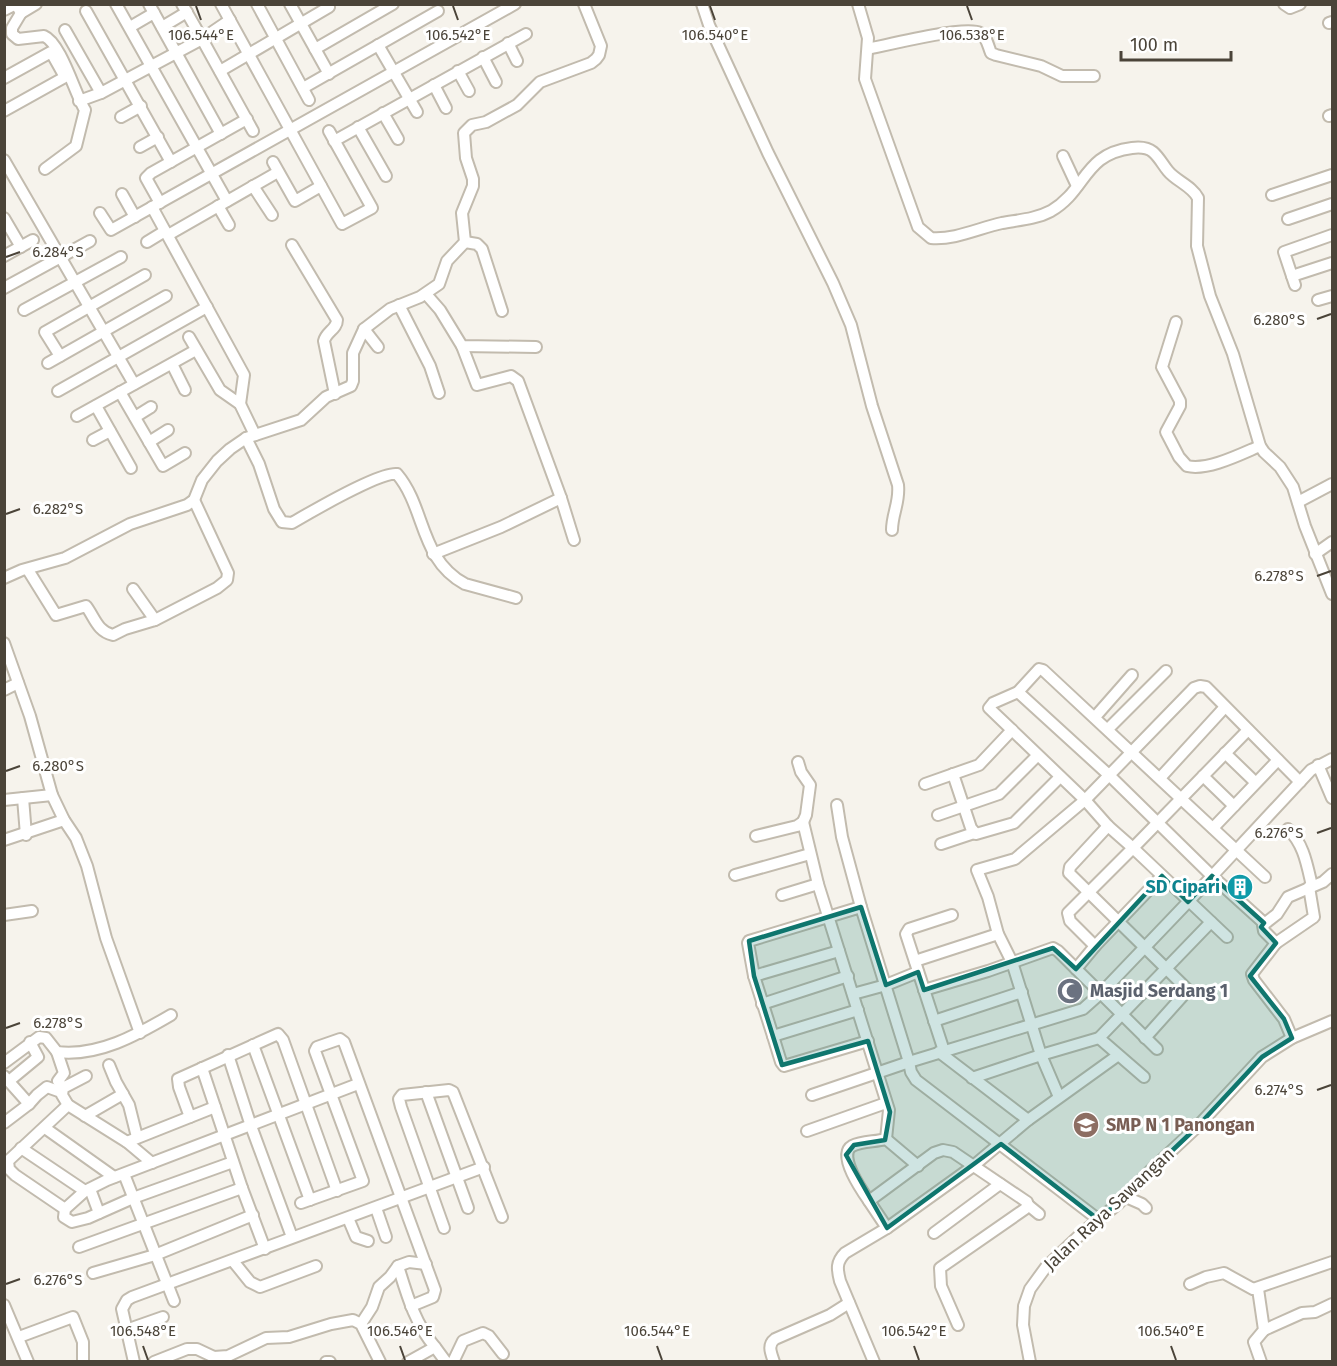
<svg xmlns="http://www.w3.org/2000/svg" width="1337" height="1366" font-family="'Fira Sans',sans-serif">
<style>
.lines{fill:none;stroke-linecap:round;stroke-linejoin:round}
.minor-casing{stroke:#c2bbae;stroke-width:14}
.minor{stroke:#fff;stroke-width:10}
.marked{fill:#0f766e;fill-opacity:0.2;stroke:#0f766e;stroke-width:4.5;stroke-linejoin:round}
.ticks{fill:none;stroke:#4b4439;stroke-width:2}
.labels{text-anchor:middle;stroke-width:6;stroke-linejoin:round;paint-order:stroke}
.culture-label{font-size:18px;font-weight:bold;fill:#0d838f;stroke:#fff;text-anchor:end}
.worship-label{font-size:18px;font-weight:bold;fill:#5b616d;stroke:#fff;text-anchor:start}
.education-label{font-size:18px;font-weight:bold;fill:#785e54;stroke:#fff;text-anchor:start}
.street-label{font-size:18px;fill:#4b4439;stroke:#fff}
.ticks-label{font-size:15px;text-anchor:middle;fill:#4b4439;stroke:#fff;stroke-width:6;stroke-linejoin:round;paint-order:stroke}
</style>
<rect width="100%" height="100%" fill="#f6f3ec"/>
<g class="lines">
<defs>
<g id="minor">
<polyline points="116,4 227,201"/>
<polyline points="149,4 221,134"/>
<polyline points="221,4 342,224 372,208 329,131"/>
<polyline points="257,4 309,100"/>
<polyline points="290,4 329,74"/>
<path d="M702 4 709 25 768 153 833 283 851 325 872 406 898 485C900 502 892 514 892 530"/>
<path d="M858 4 868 38 865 79 918 227 931 238C955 240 979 228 1002 223 1019 220 1036 219 1051 211 1087 190 1083 154 1132 148 1140 147 1147 147 1153 152 1159 157 1163 165 1168 171 1176 181 1192 186 1198 198L1197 246 1210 296 1233 354 1260 446 1264 452 1280 467 1293 487 1305 526 1332 594"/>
<polyline points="1284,4 1290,8 1300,4"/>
<path d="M4 10 16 4 21 13 12 28V34L18 39 44 36C61 43 75 94 85 110L76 146 45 169"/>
<polyline points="86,11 171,162"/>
<polyline points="21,13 36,4"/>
<polyline points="230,20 202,39 253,131"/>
<polyline points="1329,23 1332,22"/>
<polyline points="130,27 154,13"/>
<polyline points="162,27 187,12"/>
<polyline points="65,30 101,93"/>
<polyline points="508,43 517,61"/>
<polyline points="378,45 417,112"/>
<polyline points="315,49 393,4"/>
<path d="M868 49C886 45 967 25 980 33 987 37 988 46 991 53L996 55 1041 66 1062 76H1094"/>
<polyline points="483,57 496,82"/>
<polyline points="220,71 329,7"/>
<polyline points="458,71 469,91"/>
<polyline points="4,78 51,52 65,77 4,111"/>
<polyline points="434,85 446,108"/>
<polyline points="303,88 438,11"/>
<polyline points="79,101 101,93 202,39 182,4"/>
<polyline points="383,113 398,139"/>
<polyline points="1329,116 1332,115"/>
<polyline points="121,117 141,106"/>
<polyline points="358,127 386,176"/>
<polyline points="334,141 526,34"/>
<polyline points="140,147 158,137"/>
<polyline points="1063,156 1077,186"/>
<polyline points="4,160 134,384"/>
<polyline points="273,162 295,201 321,186"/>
<polyline points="253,186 272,215"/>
<polyline points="122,194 135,217"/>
<polyline points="1272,195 1332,175"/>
<polyline points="160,203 146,178 151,173 247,119"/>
<polyline points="218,206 229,225"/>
<polyline points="152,207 244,375 240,404"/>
<polyline points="100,213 111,230 515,4"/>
<polyline points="4,218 21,247"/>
<polyline points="1288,219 1332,204"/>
<polyline points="168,235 278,172"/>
<polyline points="147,242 165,231"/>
<polyline points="465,242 477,244 482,249 502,311"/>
<path d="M292 245 337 320C337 329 326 332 324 341L335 394"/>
<polyline points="4,256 33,240"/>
<polyline points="1292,276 1332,263"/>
<polyline points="1295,285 1284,252 1332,235"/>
<polyline points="4,288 90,241"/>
<polyline points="426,294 440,310 462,346 536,347"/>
<polyline points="1318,300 1332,296"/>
<polyline points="399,305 430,366 439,393"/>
<polyline points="24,310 121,257"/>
<path d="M1176 322 1162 367 1180 401V406L1166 432 1179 457 1187 466C1208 471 1241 454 1260 446"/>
<polyline points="364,329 378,347"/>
<polyline points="189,337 220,390 240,404 255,435"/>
<polyline points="462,346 477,385 511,376 518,381 561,498 574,540"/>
<polyline points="60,356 45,332 145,275"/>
<polyline points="48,363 166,296"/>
<polyline points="172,364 185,390"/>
<polyline points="58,391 207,307"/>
<polyline points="120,392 163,466 185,453"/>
<polyline points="96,406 131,468"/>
<polyline points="77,416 196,350"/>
<polyline points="135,417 151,407"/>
<path d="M246 438 259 464 274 509 282 522 292 523C309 513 381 471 397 474 426 508 419 559 465 584L516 598"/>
<polyline points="93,440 110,431"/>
<polyline points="149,442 168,430"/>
<polyline points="1298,502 1332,484"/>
<polyline points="433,554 501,527 561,498"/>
<polyline points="1315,554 1332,542"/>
<path d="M28 570 56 615 86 606C95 618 97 631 113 635L125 629 155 620"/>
<polyline points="4,578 22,570 65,558 130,524 187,505 194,500 202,480 217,461 230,449 246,438 301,420 326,397 351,386 353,381 353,353 364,329 390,309 420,297 439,284 447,261 465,242 462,213 473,186 473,179 466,158 464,133 472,125 486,122 517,105 540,82 591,63 596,59 599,55 601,46 584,4"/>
<polyline points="133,589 155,620 217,588 227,580 228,573 194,500"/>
<polyline points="4,643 30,716 52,795 64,820 76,838 87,866 106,938 140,1033"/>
<polyline points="4,690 18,683"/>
<polyline points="1018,692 1110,776 1212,876 1264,923"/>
<polyline points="1095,717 1132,675"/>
<polyline points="1108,729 1166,671"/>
<polyline points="1225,753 1255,782"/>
<polyline points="798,762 801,772 810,785 806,815 803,822"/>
<polyline points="1318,765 1332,798"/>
<polyline points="953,774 971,828 976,834 1014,823 1060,777"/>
<polyline points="1203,776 1234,806"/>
<polyline points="1160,778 1225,707"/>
<polyline points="925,784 979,765 1012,730"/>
<polyline points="23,798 26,835"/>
<polyline points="4,800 52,795"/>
<polyline points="837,805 842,837 861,907"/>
<polyline points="938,815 999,794 1037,756"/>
<polyline points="1108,826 1070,867 1069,873 1188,990 1145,1038"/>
<polyline points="1213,828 1278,760"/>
<path d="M1288 829C1304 844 1307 865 1312 886"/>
<polyline points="756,836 797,826 803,822 818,884 889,1110 886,1139"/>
<polyline points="4,840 64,820"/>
<polyline points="941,844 974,833"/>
<polyline points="735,875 810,854"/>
<polyline points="782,895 818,884"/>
<polyline points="4,915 32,911"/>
<polyline points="1227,937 1133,848 1248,730"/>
<polyline points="1276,943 1314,917 1309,887"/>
<polyline points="1095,946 1070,921 1068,913 1133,848 1108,826 1085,800 989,708 993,703 1018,692 1039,669 1043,670 1265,877"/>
<polyline points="915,961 998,934"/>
<polyline points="1076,969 1095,946 1162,876"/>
<polyline points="754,976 839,951"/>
<polyline points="924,990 988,971 1053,948 1058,951 1157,1049"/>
<polyline points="853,994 886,985 918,972"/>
<polyline points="762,1004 848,976"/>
<polyline points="858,1010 773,1036 754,976 748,943 749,941 861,907 909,1062 911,1072 916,1080 1099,1220"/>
<polyline points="934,1021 1022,992"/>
<polyline points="773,1036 781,1062 784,1066 868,1041"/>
<polyline points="1099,1038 1144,1077"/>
<polyline points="1292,1038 1284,1019 1254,980 1252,974 1276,943 1264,931 1263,925 1277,914 1288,897 1323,882 1332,874"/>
<polyline points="253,1045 310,1200"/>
<polyline points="944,1051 906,934 909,929 952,915"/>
<polyline points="57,1052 64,1073 58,1081 63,1088"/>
<polyline points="939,1052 1028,1120"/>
<polyline points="228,1055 251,1126 292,1237"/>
<path d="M4 1063 39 1037 46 1038 57 1052C98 1057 137 1035 171 1015"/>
<polyline points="109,1065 116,1082 129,1105 137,1137"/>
<polyline points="202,1068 242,1188 265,1249"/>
<polyline points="4,1076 29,1104 4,1123"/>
<polyline points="86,1076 63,1088 62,1095 68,1105 127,1142 152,1163"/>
<polyline points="972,1078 1041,1055 1099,1038 1211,922"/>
<polyline points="9,1081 38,1057 30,1042"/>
<polyline points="426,1092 468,1208"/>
<polyline points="812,1095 909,1062 1083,1009 1101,993 1188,902 1311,770 1332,759"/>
<polyline points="1059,1097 1041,1055 1012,962 998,934 988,897 977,870 1015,859 1085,800 1194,688 1200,686 1206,687 1300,782"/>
<polyline points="29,1104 37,1095 47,1087 61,1092"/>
<polyline points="85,1116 123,1094"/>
<polyline points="190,1117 179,1087 178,1079 278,1034 283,1040 337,1191"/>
<polyline points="45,1128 114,1177"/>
<polyline points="807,1131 886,1103"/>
<polyline points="127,1142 215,1107"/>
<polyline points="21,1148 85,1191"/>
<polyline points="233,1162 133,1198 88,1218 72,1222 64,1217 65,1209 85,1191 107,1180 358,1084"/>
<polyline points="124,1174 174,1301"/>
<polyline points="90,1189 99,1213"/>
<polyline points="1126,1197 1142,1204 1146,1208"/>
<path d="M869 1201C862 1191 837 1155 852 1146 862 1141 875 1142 886 1139L918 1166"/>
<polyline points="301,1203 363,1181 315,1051 317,1047 340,1039 344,1042 435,1290 433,1297 411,1306"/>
<polyline points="1028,1205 1039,1214"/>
<polyline points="376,1208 386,1237"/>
<polyline points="65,1209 15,1175 9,1169 8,1161 68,1105"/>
<polyline points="348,1218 356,1237 368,1241"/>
<polyline points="444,1228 401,1107 399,1099 402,1095 449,1090 453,1092 502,1217"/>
<polyline points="887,1228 869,1201 934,1153 943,1150 953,1152 1027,1202 1028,1205 1025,1209 940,1268 941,1286 958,1325"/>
<polyline points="934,1233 1000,1184"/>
<polyline points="79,1247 242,1188"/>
<polyline points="233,1261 250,1282 260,1287 316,1266"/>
<path d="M398 1266C407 1295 415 1324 435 1347L408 1362"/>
<polyline points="93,1273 155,1255 253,1215"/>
<polyline points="1190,1284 1206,1277 1224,1273 1253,1289 1332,1262"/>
<polyline points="1258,1289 1264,1330 1254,1342 1261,1362"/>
<polyline points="4,1305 28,1362"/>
<polyline points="361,1324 372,1307 379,1287 390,1277 398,1266 409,1262 426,1264"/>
<polyline points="126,1330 163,1317"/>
<polyline points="1264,1330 1302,1313 1315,1312 1332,1304"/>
<polyline points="19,1337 73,1317 83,1342 83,1362"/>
<polyline points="435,1347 446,1362"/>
<polyline points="134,1362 122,1309 127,1300 132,1297 484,1167"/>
<polyline points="154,1362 187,1349 197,1349 214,1357 228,1356 266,1338 289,1337 331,1324 353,1320 361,1324 380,1362"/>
<polyline points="326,1362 330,1362"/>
<polyline points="453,1362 463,1341 483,1333 489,1336 503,1354"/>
<path d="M774 1362C771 1353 767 1345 775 1339L830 1315 849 1303"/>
<path d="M874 1362 840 1281C837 1269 836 1262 845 1253L887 1228 972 1167 1028 1120 1117 1056"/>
<polyline points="1030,1362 1023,1325 1024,1306 1030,1289 1046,1267 1082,1233 1119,1203 1151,1170 1197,1127 1262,1057 1292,1038 1332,1021"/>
</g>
</defs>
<use href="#minor" class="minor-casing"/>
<use href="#minor" class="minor"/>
</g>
<path class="marked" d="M1162 876 1188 902 1212 876 1264 923 1261 927 1276 943 1250 976 1284 1019 1292 1038 1262 1057 1197 1127 1099 1220 1001 1144 887 1228 846 1155 854 1145 885 1140 890 1112 868 1041 782 1065 754 976 749 941 861 907 886 985 918 972 924 990 1053 948 1076 969Z"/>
<path class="ticks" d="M196 6 201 20M453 6 458 20M710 6 715 20M967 6 972 20M6 257 20 252M1317 319 1331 314M6 514 20 509M1317 576 1331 571M6 771 20 766M1317 833 1331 828M6 1028 20 1023M1317 1090 1331 1085M6 1284 20 1279M143 1346 148 1360M400 1346 405 1360M657 1346 662 1360M914 1346 919 1360M1171 1346 1176 1360"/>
<defs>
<symbol id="building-disc" viewBox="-11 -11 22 22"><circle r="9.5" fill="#0f9aa8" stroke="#fff"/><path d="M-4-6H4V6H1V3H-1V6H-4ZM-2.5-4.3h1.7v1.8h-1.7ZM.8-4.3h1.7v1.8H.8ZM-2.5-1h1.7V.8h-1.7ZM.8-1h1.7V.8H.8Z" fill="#fff"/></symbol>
<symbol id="mosque-disc" viewBox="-11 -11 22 22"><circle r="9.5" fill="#6b7280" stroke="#fff"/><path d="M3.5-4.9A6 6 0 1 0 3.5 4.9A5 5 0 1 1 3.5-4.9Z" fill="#fff"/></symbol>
<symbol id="school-disc" viewBox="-11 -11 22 22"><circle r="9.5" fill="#8d6e63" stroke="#fff"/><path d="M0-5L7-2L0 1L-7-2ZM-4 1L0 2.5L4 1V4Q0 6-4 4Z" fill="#fff"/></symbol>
</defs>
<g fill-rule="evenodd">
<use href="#building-disc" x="1225" y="872" width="30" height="30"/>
<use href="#mosque-disc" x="1055" y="976" width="30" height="30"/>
<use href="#school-disc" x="1071" y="1110" width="30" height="30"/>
</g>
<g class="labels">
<g class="culture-label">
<text x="1220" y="893">SD Cipari</text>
</g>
<g class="worship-label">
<text x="1090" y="997">Masjid Serdang 1</text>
</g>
<g class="education-label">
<text x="1106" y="1131">SMP N 1 Panongan</text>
</g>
<g class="street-label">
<text transform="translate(1109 1209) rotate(-43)" y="6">Jalan Raya Sawangan</text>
</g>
</g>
<g class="ticks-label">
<text x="201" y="40">106.544°E</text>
<text x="458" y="40">106.542°E</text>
<text x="972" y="40">106.538°E</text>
<text x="715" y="40">106.540°E</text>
<text x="58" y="257">6.284°S</text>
<text x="1279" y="325">6.280°S</text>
<text x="58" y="514">6.282°S</text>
<text x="1279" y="581">6.278°S</text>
<text x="58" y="771">6.280°S</text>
<text x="1279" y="838">6.276°S</text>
<text x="58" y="1028">6.278°S</text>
<text x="1279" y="1095">6.274°S</text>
<text x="58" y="1285">6.276°S</text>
<text x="143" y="1336">106.548°E</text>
<text x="400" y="1336">106.546°E</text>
<text x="657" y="1336">106.544°E</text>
<text x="914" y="1336">106.542°E</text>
<text x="1171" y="1336">106.540°E</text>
</g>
<rect width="1337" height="1366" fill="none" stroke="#4b4439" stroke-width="12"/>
<path d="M1121 51v9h110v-9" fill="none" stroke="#4b4439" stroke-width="3"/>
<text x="1130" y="51" font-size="18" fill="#4b4439" stroke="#ffffff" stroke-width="4.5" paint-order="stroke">100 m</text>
</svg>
